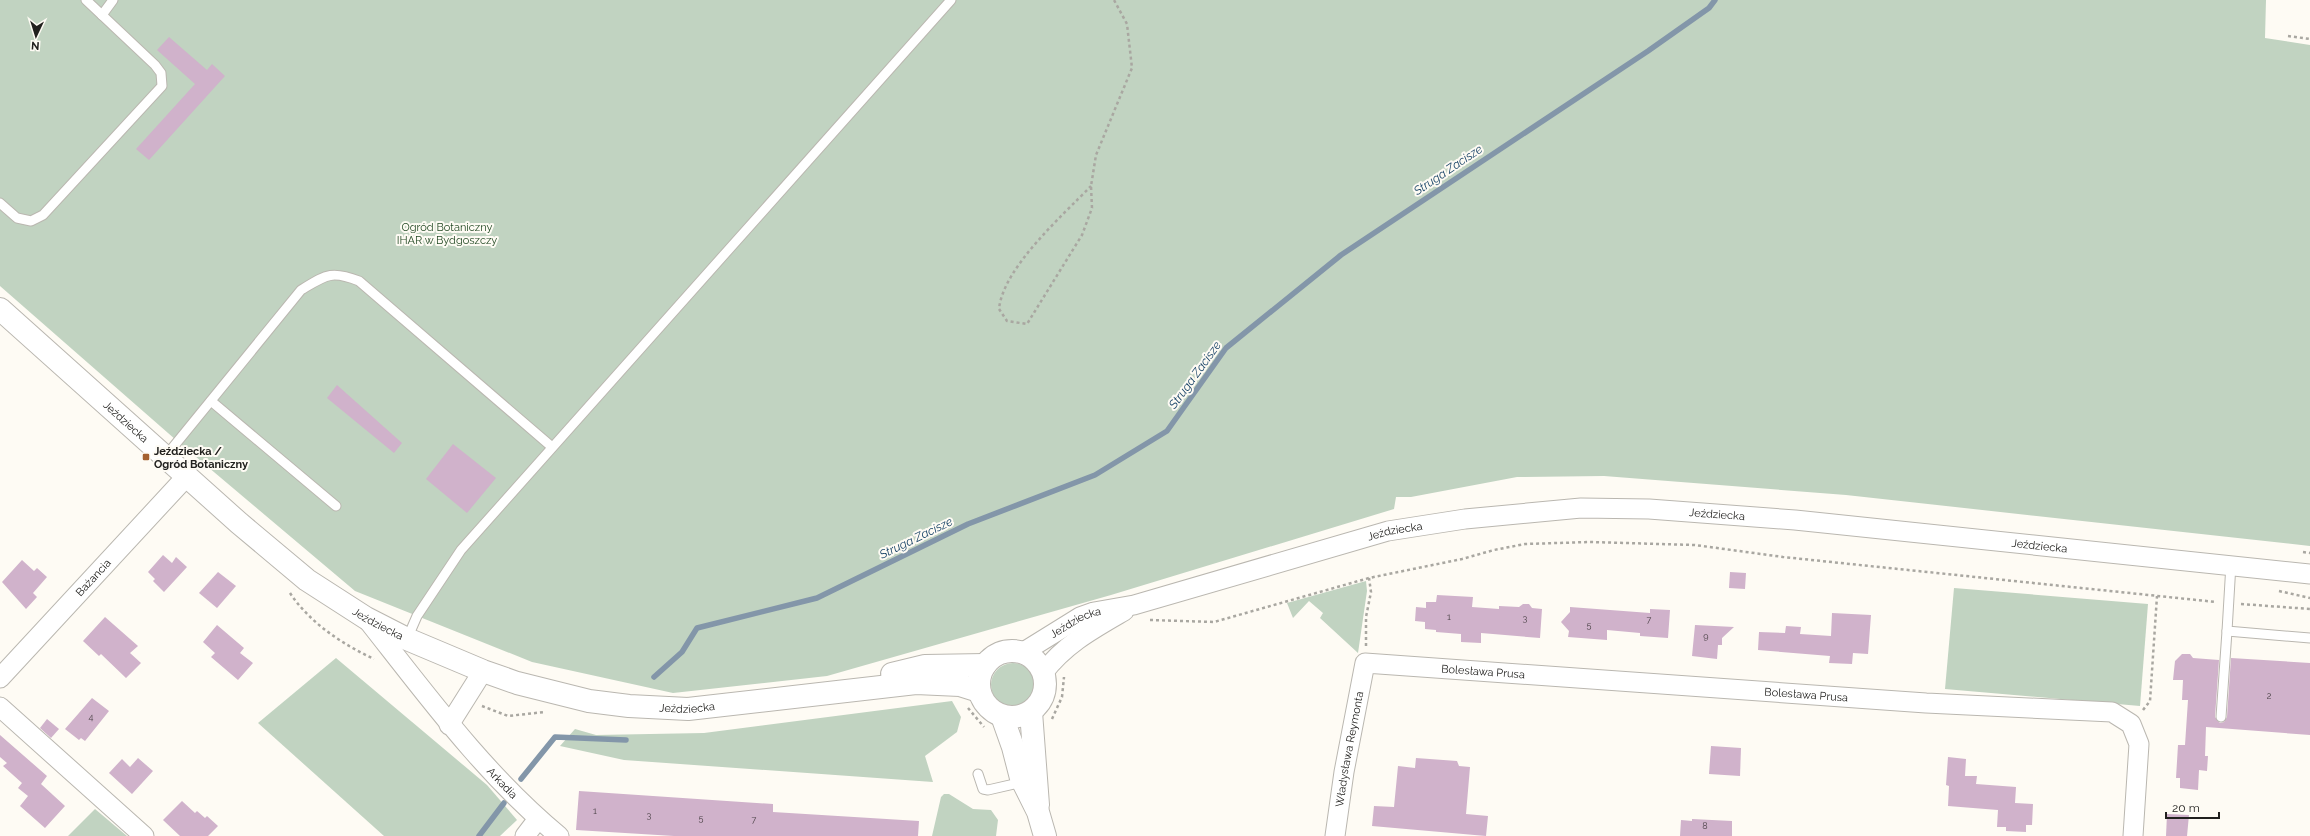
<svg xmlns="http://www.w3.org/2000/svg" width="2310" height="836" font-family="Raleway,sans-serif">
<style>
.green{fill:#c1d3c1}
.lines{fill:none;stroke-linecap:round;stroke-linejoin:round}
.stream{stroke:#8396a9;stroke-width:5.5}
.building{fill:#d0b2cb}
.service-casing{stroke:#bab7b0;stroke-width:11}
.minor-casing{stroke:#bab7b0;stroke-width:21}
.tertiary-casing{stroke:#bab7b0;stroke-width:24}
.path{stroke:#a9a7a1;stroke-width:2.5;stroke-dasharray:3 3;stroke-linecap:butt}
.service{stroke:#fff;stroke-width:9}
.minor{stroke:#fff;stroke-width:19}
.tertiary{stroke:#fff;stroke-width:22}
.poi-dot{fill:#a56131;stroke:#fefbf4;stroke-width:1.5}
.labels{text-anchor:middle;stroke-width:4;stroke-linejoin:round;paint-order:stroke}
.number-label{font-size:9px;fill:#4d4449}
.park-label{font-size:11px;fill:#214822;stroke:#fefbf4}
.street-label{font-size:11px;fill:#21201e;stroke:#fefbf4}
.poi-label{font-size:11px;font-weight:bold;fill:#21201e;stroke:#fefbf4;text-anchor:start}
.water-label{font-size:12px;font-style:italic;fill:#164266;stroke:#fefbf4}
</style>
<rect width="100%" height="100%" fill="#fefbf4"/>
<g class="green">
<polygon points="0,0 2266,0 2265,38 2310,45 2310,546 1846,495 1604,476 1517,477 1411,497 1396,497 1394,509 1111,595 827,676 673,693 532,662 355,591 176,440 0,286"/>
<polygon points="1366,581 1367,591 1358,653 1320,618 1323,613 1309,601 1293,618 1287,603"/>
<polygon points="1954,588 2148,604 2140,706 1945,689"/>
<polygon points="336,658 487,785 517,820 500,836 384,836 258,723"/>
<circle cx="1013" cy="685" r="22"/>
<polygon points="952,701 961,717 957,732 925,756 933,782 624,760 560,746 575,729 596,735 704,733"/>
<polygon points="944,794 949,794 973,809 991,810 998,820 996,836 932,836 941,797"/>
<polygon points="95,809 127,836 68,836"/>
</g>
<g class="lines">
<g class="stream">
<polyline points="654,677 682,652 697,628 817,598 968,524 1095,475 1167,431 1226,348 1341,255 1648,51 1709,8 1715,0"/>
<polyline points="521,779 555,737 626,740"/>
<polyline points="479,836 504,803"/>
</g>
</g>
<g class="building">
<polygon points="169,37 207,70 212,64 225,76 149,160 136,149 195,84 157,50"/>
<polygon points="337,385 402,443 394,453 327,398"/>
<polygon points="453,444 496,478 467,513 426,479"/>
<polygon points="163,555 172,563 176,557 187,567 164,592 153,581 155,579 148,572"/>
<polygon points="22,560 34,571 37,568 47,577 33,593 37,597 26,609 2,582"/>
<polygon points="218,572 236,586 217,608 199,593"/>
<polygon points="1730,572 1746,573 1745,589 1729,588"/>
<polygon points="1437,595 1473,597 1472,607 1499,609 1499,606 1519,607 1523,604 1529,604 1532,608 1542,609 1540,638 1481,633 1481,643 1461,642 1461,634 1436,632 1436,630 1425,629 1425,622 1415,621 1416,607 1426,608 1426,602 1436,602"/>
<polygon points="1570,607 1650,613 1650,609 1670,610 1668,638 1640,636 1640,633 1607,630 1607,640 1568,637 1569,631 1561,622 1570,612"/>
<polygon points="1832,613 1871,615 1868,654 1853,653 1852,664 1829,663 1830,656 1758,650 1759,632 1785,633 1786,626 1801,627 1800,634 1831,636"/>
<polygon points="105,617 138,646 130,653 141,663 126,678 101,654 99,656 83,641"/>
<polygon points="217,625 244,648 240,653 253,663 238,680 211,657 215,653 203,642"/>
<polygon points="1695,625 1734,627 1722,638 1722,645 1718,645 1717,659 1692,656"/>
<polygon points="2182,654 2190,654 2193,658 2219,660 2215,717 2220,723 2224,722 2227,717 2231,658 2310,663 2310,735 2206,727 2205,756 2208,756 2207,771 2199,770 2198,790 2180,788 2180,778 2176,778 2178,745 2185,745 2188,700 2182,700 2183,680 2173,680 2175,661"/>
<polygon points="92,698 109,711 85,741 81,738 79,740 65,729"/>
<polygon points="47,719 59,729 51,738 40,728"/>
<polygon points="0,735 47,776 41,784 65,806 45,828 20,806 28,796 18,788 22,783 3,766 7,763 0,757"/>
<polygon points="1711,746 1741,748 1740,776 1709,774"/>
<polygon points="1948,757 1966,759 1965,776 1977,776 1976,784 2016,787 2015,803 2033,804 2032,825 2026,825 2026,832 2006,831 2006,827 1997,827 1998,810 1948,806 1949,786 1946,785"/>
<polygon points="138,758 153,771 132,794 109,773 122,759 130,767"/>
<polygon points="1416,758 1457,761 1459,766 1470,767 1466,814 1488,816 1486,836 1372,826 1374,806 1394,807 1398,766 1415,768"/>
<polygon points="579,791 773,804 773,812 919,821 918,836 674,836 576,830"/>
<polygon points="182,801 195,813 197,811 205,818 207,816 218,826 208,836 180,836 163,820"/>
<polygon points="2167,814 2189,815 2187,836 2166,836"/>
<polygon points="1692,819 1732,821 1732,836 1680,836 1681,820 1692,821"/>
</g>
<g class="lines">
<defs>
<g id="service">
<polyline points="102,15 113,0"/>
<polyline points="0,203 17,218 31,221 43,215 162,86 161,73 155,65 86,0"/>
<polyline points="211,401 336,506"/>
<path d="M165 457 301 290C326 275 331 270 359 281L552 447"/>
<polyline points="2231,564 2227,631 2310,638"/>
<polyline points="407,639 417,616 461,550 951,0"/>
<polyline points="2221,717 2227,631"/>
<polyline points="978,774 983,789 988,790 1023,782"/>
</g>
<g id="minor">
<path id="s1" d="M366 618C426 694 484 774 559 836"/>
<path id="s2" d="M1022 653 1080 617 1094 612 1134 605 1388 531 1465 519 1581 508 1649 509 1795 520 2310 574"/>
<path d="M1043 673C1065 644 1093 629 1124 611"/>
<path id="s3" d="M0 678 187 476"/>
<polyline points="0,707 144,836"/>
<polyline points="449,725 483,671"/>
<polyline points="525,836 538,819"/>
<path id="s4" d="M1335 836 1344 772 1365 663 1926 703 2112 712 2131 724 2139 744 2133 836"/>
</g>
<g id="tertiary">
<path id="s5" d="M0 309 239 523 307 580 366 618 407 639 483 671 517 683 589 701 629 706 688 709 916 683 960 685 979 691"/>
<circle cx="1012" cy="684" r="33"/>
<polyline points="892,674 925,666 985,665"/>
<polyline points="1031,712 1038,805"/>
<polyline points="1002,716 1013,747 1021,778 1038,812 1045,836"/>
</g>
</defs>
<use href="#service" class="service-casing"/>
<use href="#minor" class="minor-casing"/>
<use href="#tertiary" class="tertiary-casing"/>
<g class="path">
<polyline points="2288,36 2310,39"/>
<path d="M1091 186C1062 216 1003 268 999 309L1007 321 1027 324 1082 235 1092 208 1091 186 1096 155 1132 68 1127 24 1114 0"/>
<polyline points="2303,552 2310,553"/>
<polyline points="2279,591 2310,598"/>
<path d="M290 593C310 623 342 644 374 659"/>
<polyline points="2241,604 2310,609"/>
<polyline points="1150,620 1214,622 1369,578 1462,559 1494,550 1525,544 1590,542 1695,545 1783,557 2216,602"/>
<polyline points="1366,646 1366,617 1371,592 1369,578"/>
<polyline points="482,706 508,716 545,712"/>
<polyline points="968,708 984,727"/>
<polyline points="2143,710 2150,701 2157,596"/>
<polyline points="1052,719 1062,697 1064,677"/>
</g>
<use href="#service" class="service"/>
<use href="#minor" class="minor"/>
<use href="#tertiary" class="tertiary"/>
</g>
<rect class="poi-dot" x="142" y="453" width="8" height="8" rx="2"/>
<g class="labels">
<g class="number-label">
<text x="1449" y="620">1</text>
<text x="1525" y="621">3</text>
<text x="1649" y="623">7</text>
<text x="1589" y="628">5</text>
<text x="1706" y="639">9</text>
<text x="2269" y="699">2</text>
<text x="91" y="720">4</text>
<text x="595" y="814">1</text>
<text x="649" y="818">3</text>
<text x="701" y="821">5</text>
<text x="754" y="823">7</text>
<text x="1705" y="829">8</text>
</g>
<g class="park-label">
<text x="447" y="231">Ogród Botaniczny<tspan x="447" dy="13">IHAR w Bydgoszczy</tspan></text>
</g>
<g class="street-label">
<text dy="4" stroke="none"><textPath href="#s5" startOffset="169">Jeździecka</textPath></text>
<text dy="4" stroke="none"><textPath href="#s2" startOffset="719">Jeździecka</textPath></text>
<text dy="4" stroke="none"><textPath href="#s2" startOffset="395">Jeździecka</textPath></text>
<text dy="4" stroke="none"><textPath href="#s2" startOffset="1043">Jeździecka</textPath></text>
<text dy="4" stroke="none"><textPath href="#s3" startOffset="137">Bażancia</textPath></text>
<text dy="4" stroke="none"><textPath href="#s5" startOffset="493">Jeździecka</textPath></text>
<text dy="4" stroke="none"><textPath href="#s2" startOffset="62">Jeździecka</textPath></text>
<text dy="4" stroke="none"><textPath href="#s4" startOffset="294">Bolesława Prusa</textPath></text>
<text dy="4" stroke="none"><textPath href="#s4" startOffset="618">Bolesława Prusa</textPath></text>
<text dy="4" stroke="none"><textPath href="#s5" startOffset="817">Jeździecka</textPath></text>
<text dy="4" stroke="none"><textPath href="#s4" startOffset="88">Władysława Reymonta</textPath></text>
<text dy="4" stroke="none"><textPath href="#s1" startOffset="214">Arkadia</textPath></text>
</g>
<g class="poi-label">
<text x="154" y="455">Jeździecka /<tspan x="154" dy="13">Ogród Botaniczny</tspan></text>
</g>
<g class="water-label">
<text transform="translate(1448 170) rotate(-34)" y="4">Struga Zacisze</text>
<text transform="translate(1195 375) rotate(-54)" y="4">Struga Zacisze</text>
<text transform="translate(916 538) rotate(-26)" y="4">Struga Zacisze</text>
</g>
</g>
<g transform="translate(36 36) rotate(184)" stroke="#fefbf4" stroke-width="3" paint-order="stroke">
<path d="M0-3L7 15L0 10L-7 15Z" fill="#21201e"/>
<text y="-6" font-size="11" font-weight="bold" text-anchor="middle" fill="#21201e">N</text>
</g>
<path d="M2166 812v6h53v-6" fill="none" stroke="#21201e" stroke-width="2"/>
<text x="2172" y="812" font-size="12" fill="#21201e" stroke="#fefbf4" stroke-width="3" paint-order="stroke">20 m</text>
</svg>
